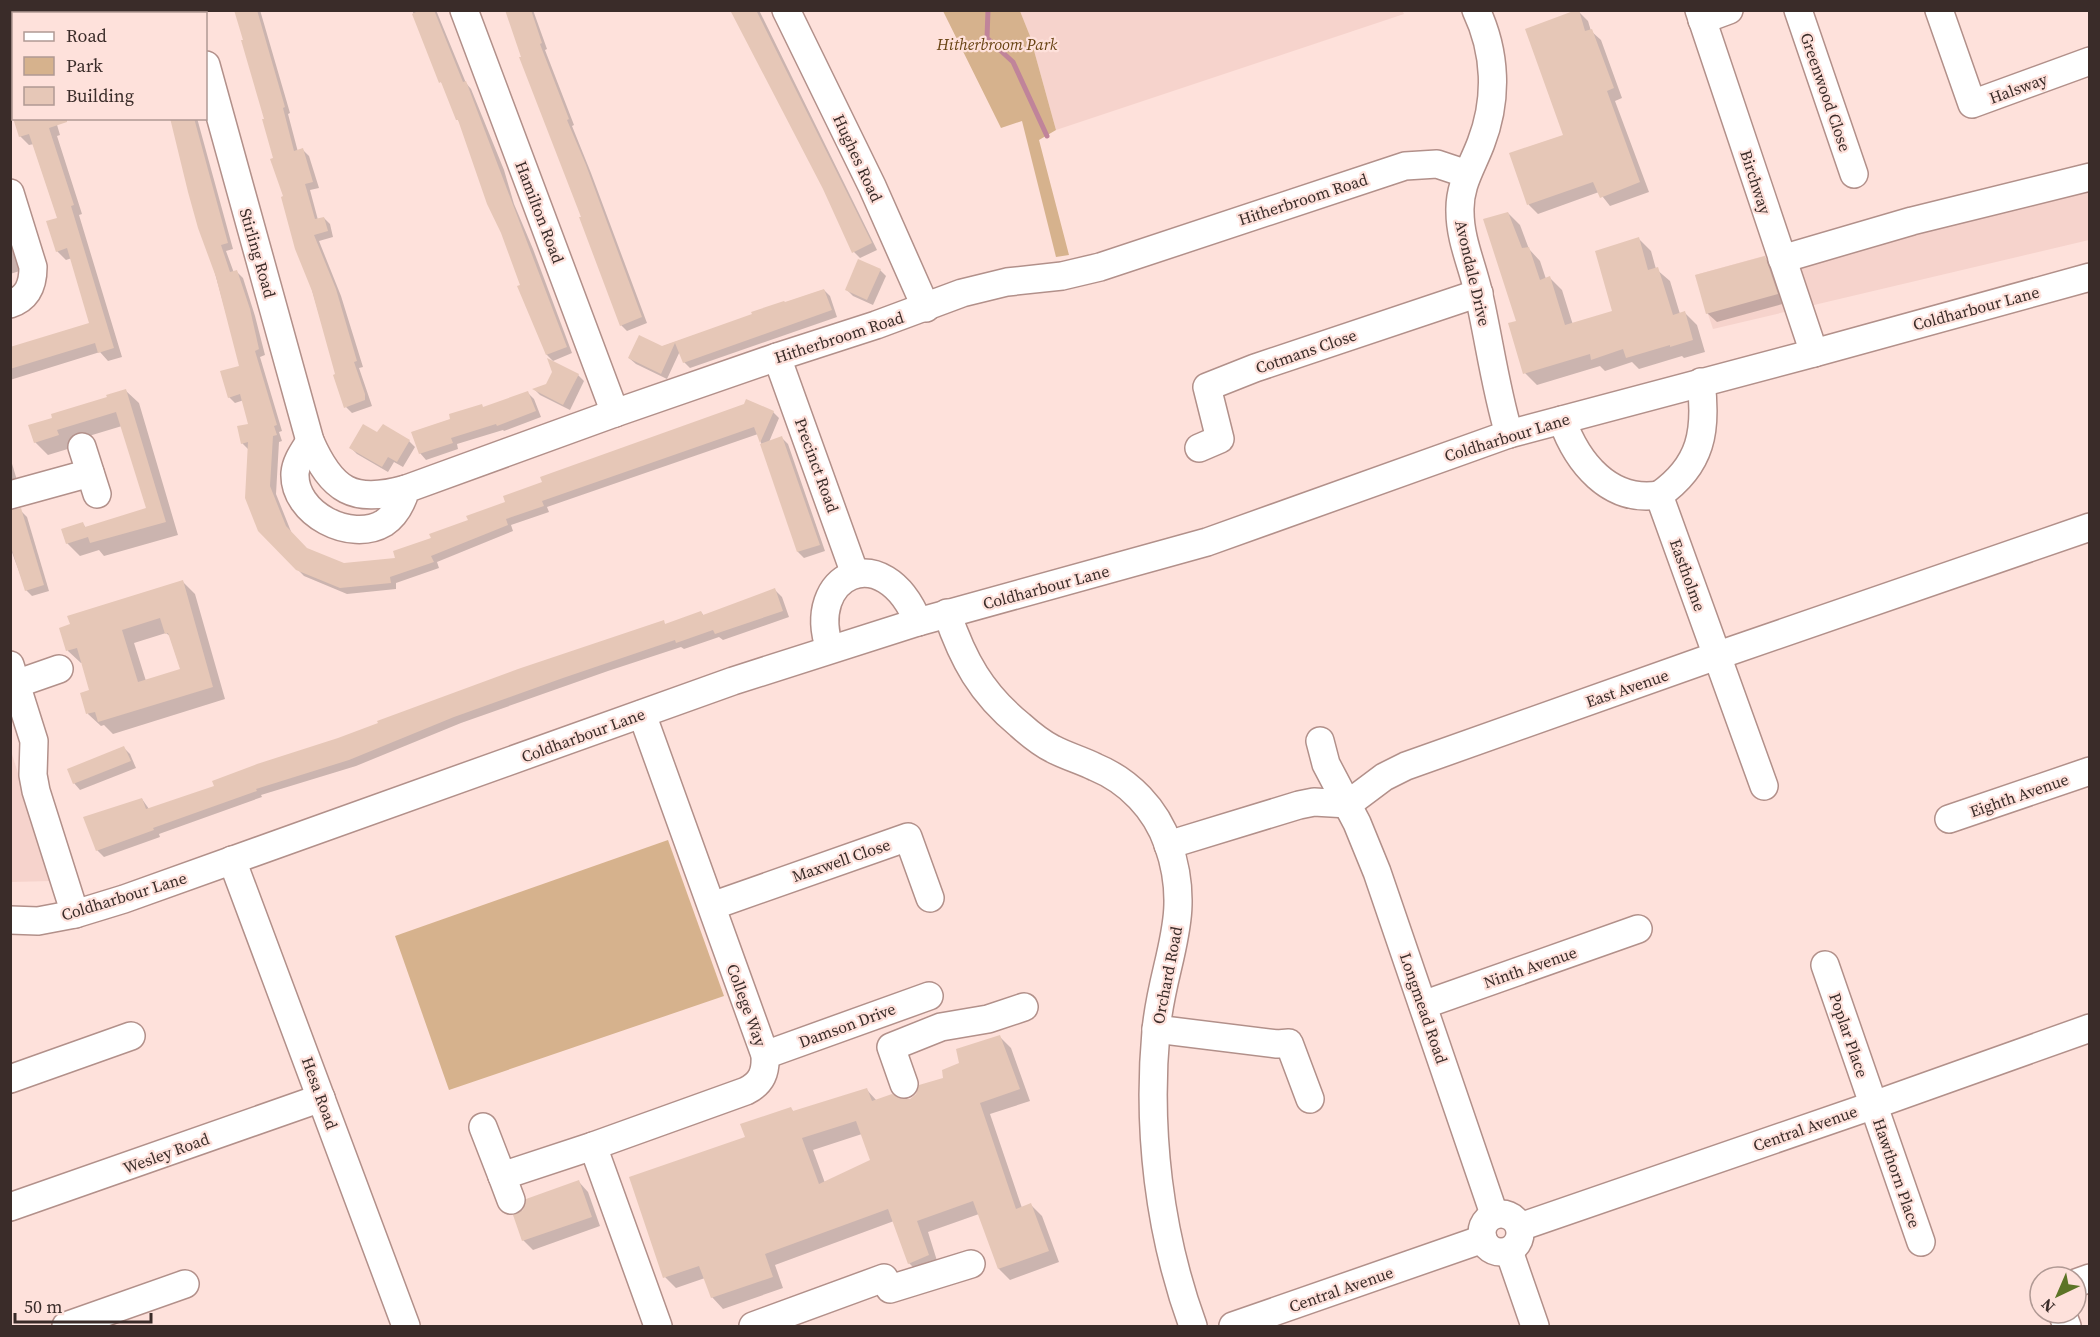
<svg xmlns="http://www.w3.org/2000/svg" width="2100" height="1337" font-family="'Source Serif 4',serif">
<style>
.built{fill:#f6d3cc}
.green{fill:#d6b28d}
.shadow{fill:#0003;fill-rule:evenodd}
.lines{fill:none;stroke-linecap:round;stroke-linejoin:round}
.stream{stroke:#c0849a;stroke-width:5}
.building{fill:#e6c7b7;fill-rule:evenodd}
.minor-casing{stroke:#b2908a;stroke-width:30}
.minor{stroke:#fff;stroke-width:27}
.labels{text-anchor:middle;stroke-width:4.5;stroke-linejoin:round;paint-order:stroke}
.park-label{font-size:16px;font-style:italic;fill:#694414;stroke:#fee1db}
.street-label{font-size:16px;fill:#3a2c29;stroke:#fee1db}
</style>
<rect width="100%" height="100%" fill="#fee1db"/>
<g class="built">
<polygon points="1402,10 1404,14 1056,130 1030,36 1020,11"/>
<polygon points="2089,170 2089,240 1713,329 1695,275 2064,173"/>
<polygon points="11,751 52,881 11,882"/>
</g>
<g class="green">
<polygon points="943,11 1020,11 1030,36 1056,130 1039,140 1069,255 1056,257 1022,121 1001,128"/>
<polygon points="668,840 724,996 449,1090 395,936"/>
</g>
<g class="shadow">
<polygon points="10,10 25,10 25,14 14,14 14,41 10,31"/>
<polygon points="136,10 163,10 164,14 137,14"/>
<polygon points="236,10 260,10 290,113 288,114 298,152 303,150 309,156 319,188 310,190 318,220 324,218 330,224 333,237 319,241 341,296 363,367 359,368 372,406 352,413 346,407 285,197"/>
<polygon points="412,10 436,10 466,83 471,89 504,170 514,204 533,249 572,353 553,361 547,355 461,123 458,120 444,85 441,82"/>
<polygon points="506,10 533,10 547,49 545,50 574,125 572,126 591,173 647,323 627,331 621,325 583,217"/>
<polygon points="731,10 759,10 877,250 860,258 854,252 825,188"/>
<polygon points="1578,11 1588,21 1591,31 1601,40 1622,98 1615,101 1649,192 1610,206 1599,192 1538,214 1529,205 1511,154 1565,136"/>
<polygon points="14,92 14,114 10,105 10,93"/>
<polygon points="55,118 60,135 57,136 82,214 79,215 122,357 108,361 100,352 10,380 10,349 91,324 72,258 66,260 57,251 59,219 34,144 29,145 20,136"/>
<polygon points="172,118 197,118 233,249 226,251 234,273 237,272 243,278 255,316 265,355 260,357 282,431 279,432 282,441 279,442 276,494 292,534 307,549 344,565 397,559 395,552 773,412 779,418 769,442 782,438 788,444 825,551 804,558 798,552 758,434 547,507 549,512 511,525 513,531 437,562 439,568 396,583 396,589 347,594 304,576 259,530 249,450 242,443 250,425 244,400 235,403 229,397 241,367"/>
<polygon points="1508,213 1520,225 1529,249 1540,261 1546,279 1550,278 1562,290 1573,325 1614,312 1639,239 1651,251 1656,269 1670,281 1680,314 1685,313 1697,325 1705,352 1684,358 1682,356 1639,369 1632,362 1605,371 1600,366 1537,385 1525,373"/>
<polygon points="10,246 18,253 23,270 10,274"/>
<polygon points="1764,257 1774,267 1786,303 1717,322 1707,313"/>
<polygon points="880,270 886,276 873,305 853,296 847,290"/>
<polygon points="824,290 830,296 837,317 690,368 684,362 680,351 667,379 636,364 629,358"/>
<polygon points="578,375 584,381 570,410 540,395 535,390"/>
<polygon points="126,391 139,403 178,535 104,556 99,550 80,556 67,543 83,524 86,528 148,509 122,426 69,442 71,448 48,455 35,442 109,398"/>
<polygon points="528,393 534,399 541,417 504,431 503,430 457,444 458,449 426,460 420,453"/>
<polygon points="378,434 409,441 415,447 403,467 394,462 388,472 357,454 351,448"/>
<polygon points="10,457 19,487 10,490"/>
<polygon points="21,511 27,517 49,591 32,596 26,590 10,547 10,514"/>
<path d="M182 581 195 594 225 699 113 734 104 725 101 726 88 714 91 691 83 663H81L68 651 61 629ZM166 633 171 637 181 670 146 681 134 643Z"/>
<polygon points="775,590 782,597 789,617 723,640 719,637 684,649 681,647 608,671 461,723 356,766 261,795 262,797 159,834 160,837 104,857 97,850 142,799 149,809 216,787 338,740 663,622 666,625 701,612 704,616"/>
<polygon points="124,748 130,754 136,768 80,790 74,783"/>
<path d="M1000 1037 1011 1048 1030 1101 990 1114 1022 1208 1031 1205 1042 1216 1059 1262 1010 1280 999 1269 979 1214 928 1232 939 1267 920 1274 909 1263 894 1221 775 1265 783 1288 723 1309 712 1297 705 1278 676 1288 665 1277 747 1138 790 1108 794 1112 867 1090 877 1101 910 1100 945 1079 961 1064ZM862 1134 872 1161 825 1183 813 1150Z"/>
<polygon points="579,1182 588,1192 600,1226 533,1250 523,1240"/>
</g>
<g class="lines">
<polyline class="stream" points="988,10 987,38 1013,62 1047,136"/>
</g>
<g class="building">
<polygon points="234,10 257,10 285,107 283,108 294,151 303,148 313,182 305,184 315,219 324,217 328,231 314,235 336,289 357,361 354,362 365,394 365,400 344,408 333,375 335,374 312,291 295,249 281,197 283,196 270,159 273,158 262,119 264,119 241,40 243,40"/>
<polygon points="420,10 434,10 463,82 466,81 567,347 546,355 517,286 520,285 501,233 487,204 458,120 456,120 441,82 439,83 412,14"/>
<polygon points="505,10 531,10 542,43 540,44 569,119 567,120 586,165 642,317 620,326 579,217 581,217 519,57 521,57"/>
<polygon points="730,10 756,10 872,243 852,253 823,189"/>
<polygon points="1576,10 1579,10 1585,31 1592,29 1614,88 1607,91 1640,182 1600,198 1593,182 1527,205 1509,153 1563,135 1525,29"/>
<polygon points="13,118 67,118 67,122 49,128 74,205 71,206 114,348 98,353 95,343 10,369 10,347 89,323 67,248 56,252 46,221 57,218 29,134 19,137"/>
<polygon points="170,118 194,118 228,243 221,245 230,272 237,270 250,309 259,349 255,351 277,425 274,426 277,435 273,436 270,486 286,526 307,548 344,563 395,558 393,551 431,538 429,534 468,520 466,516 505,502 503,496 542,482 540,477 744,404 746,399 774,411 760,443 754,427 542,501 544,506 506,519 508,525 431,556 434,562 390,577 391,583 340,588 296,570 258,531 245,498 248,442 241,444 237,426 248,424 240,394 228,398 220,371 239,366 216,277 198,228 188,192"/>
<polygon points="1508,212 1522,248 1529,247 1540,280 1550,276 1565,325 1612,311 1595,251 1639,237 1648,270 1658,267 1673,315 1685,311 1693,340 1670,347 1670,345 1626,358 1623,349 1591,360 1590,354 1523,374 1508,323 1516,321 1483,219"/>
<polygon points="1765,256 1778,294 1706,314 1695,275"/>
<polygon points="858,259 881,269 867,300 845,290"/>
<polygon points="824,289 832,310 683,363 675,343 661,374 628,358 639,335 662,346 752,314 751,312 784,301 785,302"/>
<polygon points="547,358 579,374 563,405 532,389 546,384 552,372"/>
<polygon points="126,389 166,522 90,543 88,537 66,544 61,529 83,522 85,527 146,508 116,412 57,430 59,435 34,443 28,425 52,418 51,414 107,397 106,395"/>
<polygon points="528,391 536,411 497,426 496,424 451,438 453,443 419,454 411,432 450,419 449,414 482,404 483,407"/>
<polygon points="363,424 377,432 383,424 410,440 397,462 388,457 382,467 349,448"/>
<polygon points="782,436 820,545 797,552 760,444"/>
<polygon points="21,508 44,585 25,591 10,544 10,510"/>
<path d="M183 580 213 687 98 722 95 712 86 714 80 693 89 690 77 648 66 651 59 628 70 624 67 616ZM160 618 165 634 168 633 180 669 138 682 122 630Z"/>
<polygon points="775,588 783,611 715,634 713,630 676,643 675,640 563,678 454,717 349,760 256,789 257,791 153,828 154,830 96,851 83,817 142,798 146,809 214,786 212,781 257,764 338,738 378,723 377,721 518,669 664,620 665,624 701,611 703,615"/>
<polygon points="124,746 131,761 73,784 67,769"/>
<path d="M1000 1035 1020 1089 980 1103 1016 1209 1031 1203 1049 1251 998 1269 973 1201 917 1221 929 1255 908 1264 888 1209 765 1254 773 1277 711 1298 699 1266 663 1278 629 1177 745 1137 740 1124 791 1107 793 1111 867 1088 872 1101 892 1094 901 1099H910L916 1094 919 1085 943 1078 942 1070 959 1063 956 1049ZM856 1121 870 1160 819 1184 802 1138Z"/>
<polygon points="579,1180 592,1217 522,1241 513,1215 523,1210 526,1199"/>
</g>
<g class="lines">
<defs>
<g id="minor">
<polyline points="190,10 191,14"/>
<polyline points="464,10 615,413"/>
<polyline points="786,10 872,186 926,308"/>
<path d="M1476 10C1496 52 1498 99 1481 143 1472 167 1459 185 1460 212 1460 239 1472 265 1478 291 1489 339 1495 387 1509 434"/>
<polyline points="1699,10 1814,353"/>
<polyline points="1798,10 1854,174"/>
<polyline points="1939,10 1972,104 2090,61"/>
<polyline points="1702,20 1729,10"/>
<path d="M206 65 310 441C332 491 353 504 406 489"/>
<path d="M10 193 33 267C33 285 28 298 10 304"/>
<polyline points="1782,259 1912,221 2090,177"/>
<polyline points="777,357 855,574"/>
<path d="M1701 382C1707 430 1702 465 1659 495L1764 786"/>
<path d="M1562 420C1577 462 1609 503 1659 495"/>
<path d="M310 441C304 451 296 461 295 473 293 514 351 543 384 523 396 515 402 503 406 489L615 413 777 357 876 325 962 293 1007 282 1062 276 1100 267 1405 166 1437 164 1467 174"/>
<polyline points="82,447 97,494"/>
<polyline points="1199,448 1220,439 1207,387 1255,368 1479,293"/>
<polyline points="10,495 90,473"/>
<path d="M947 613C963 660 981 693 1020 725 1030 734 1041 743 1053 749 1066 756 1081 760 1095 767 1129 781 1156 809 1168 844 1194 917 1162 961 1156 1031 1147 1130 1159 1233 1193 1326"/>
<path d="M830 649C804 576 883 536 918 622"/>
<polyline points="10,665 34,741 33,775 36,791 75,914"/>
<polyline points="16,684 59,669"/>
<path d="M642 714 765 1055C766 1072 762 1083 746 1091L593 1146 658 1326"/>
<polyline points="1320,741 1326,764 1357,823 1377,872 1494,1214"/>
<polyline points="1949,819 2090,771"/>
<polyline points="1168,845 1299,805 1314,802 1348,804 1384,777 1406,766 1716,656 2090,527"/>
<polyline points="232,860 406,1326"/>
<polyline points="712,906 908,837 930,898"/>
<polyline points="10,920 38,921 75,914 124,899 733,681 918,622 1207,542 1509,434 1814,353 2090,277"/>
<polyline points="1825,965 1921,1242"/>
<polyline points="1423,1005 1638,929"/>
<polyline points="1156,1029 1277,1044 1289,1043 1310,1099"/>
<polyline points="765,1055 929,996"/>
<polyline points="10,1079 131,1036"/>
<polyline points="904,1084 891,1047 941,1027 988,1019 1024,1007"/>
<polyline points="483,1127 502,1176 593,1146"/>
<polyline points="502,1176 511,1200"/>
<polyline points="10,1207 321,1098"/>
<circle cx="1501" cy="1233" r="19"/>
<polyline points="1520,1227 1874,1105 2090,1028"/>
<polyline points="1509,1251 1535,1326"/>
<polyline points="2076,1283 2090,1278"/>
<polyline points="2062,1313 2067,1326"/>
<polyline points="66,1326 185,1284"/>
<polyline points="753,1326 884,1278 890,1289 971,1264"/>
<polyline points="1233,1326 1483,1239"/>
</g>
</defs>
<use href="#minor" class="minor-casing"/>
<use href="#minor" class="minor"/>
</g>
<g class="labels">
<g class="park-label">
<text x="997" y="50">Hitherbroom Park</text>
</g>
<g class="street-label">
<text transform="translate(2018 88) rotate(-20)" y="6">Halsway</text>
<text transform="translate(1826 92) rotate(71)" y="6">Greenwood Close</text>
<text transform="translate(858 158) rotate(65)" y="6">Hughes Road</text>
<text transform="translate(1756 182) rotate(72)" y="6">Birchway</text>
<text transform="translate(1303 199) rotate(-18)" y="6">Hitherbroom Road</text>
<text transform="translate(540 212) rotate(69)" y="6">Hamilton Road</text>
<text transform="translate(258 253) rotate(74)" y="6">Stirling Road</text>
<text transform="translate(1473 273) rotate(77)" y="6">Avondale Drive</text>
<text transform="translate(1976 308) rotate(-15)" y="6">Coldharbour Lane</text>
<text transform="translate(839 337) rotate(-18)" y="6">Hitherbroom Road</text>
<text transform="translate(1306 351) rotate(-19)" y="6">Cotmans Close</text>
<text transform="translate(1507 437) rotate(-17)" y="6">Coldharbour Lane</text>
<text transform="translate(817 465) rotate(70)" y="6">Precinct Road</text>
<text transform="translate(1688 575) rotate(70)" y="6">Eastholme</text>
<text transform="translate(1046 587) rotate(-15)" y="6">Coldharbour Lane</text>
<text transform="translate(1627 688) rotate(-19)" y="6">East Avenue</text>
<text transform="translate(583 735) rotate(-20)" y="6">Coldharbour Lane</text>
<text transform="translate(2019 795) rotate(-19)" y="6">Eighth Avenue</text>
<text transform="translate(841 860) rotate(-19)" y="6">Maxwell Close</text>
<text transform="translate(124 896) rotate(-17)" y="6">Coldharbour Lane</text>
<text transform="translate(1530 967) rotate(-19)" y="6">Ninth Avenue</text>
<text transform="translate(1167 975) rotate(-79)" y="6">Orchard Road</text>
<text transform="translate(747 1005) rotate(70)" y="6">College Way</text>
<text transform="translate(1424 1008) rotate(71)" y="6">Longmead Road</text>
<text transform="translate(847 1025) rotate(-20)" y="6">Damson Drive</text>
<text transform="translate(1849 1035) rotate(71)" y="6">Poplar Place</text>
<text transform="translate(320 1093) rotate(70)" y="6">Hesa Road</text>
<text transform="translate(1805 1128) rotate(-19)" y="6">Central Avenue</text>
<text transform="translate(166 1153) rotate(-20)" y="6">Wesley Road</text>
<text transform="translate(1897 1173) rotate(71)" y="6">Hawthorn Place</text>
<text transform="translate(1341 1289) rotate(-19)" y="6">Central Avenue</text>
</g>
</g>
<rect width="2100" height="1337" fill="none" stroke="#3a2c29" stroke-width="24"/>
<rect x="12" y="12" width="195" height="108" fill="#fee1db" stroke="#b09994" stroke-width="1.5"/>
<rect x="24" y="32" width="30" height="9" fill="#ffffff" stroke="#b09994" stroke-width="1.5"/>
<text x="66" y="42" font-size="18" fill="#3a2c29">Road</text>
<rect x="24" y="57" width="30" height="18" fill="#d6b28d" stroke="#b09994" stroke-width="1.5"/>
<text x="66" y="72" font-size="18" fill="#3a2c29">Park</text>
<rect x="24" y="87" width="30" height="18" fill="#e6c7b7" stroke="#b09994" stroke-width="1.5"/>
<text x="66" y="102" font-size="18" fill="#3a2c29">Building</text>
<g transform="translate(2058 1295) rotate(224)"><circle r="28" fill="#fee1db" stroke="#b09994" stroke-width="1.5"/>
<path d="M0-4.5L10 22L0 15L-10 22Z" fill="#5c7426"/>
<text y="-9" font-size="16" font-weight="bold" text-anchor="middle" fill="#3a2c29">N</text>
</g>
<path d="M15 1313v9h136v-9" fill="none" stroke="#3a2c29" stroke-width="3"/>
<text x="24" y="1313" font-size="18" fill="#3a2c29" stroke="#fee1db" stroke-width="4.5" paint-order="stroke">50 m</text>
</svg>
